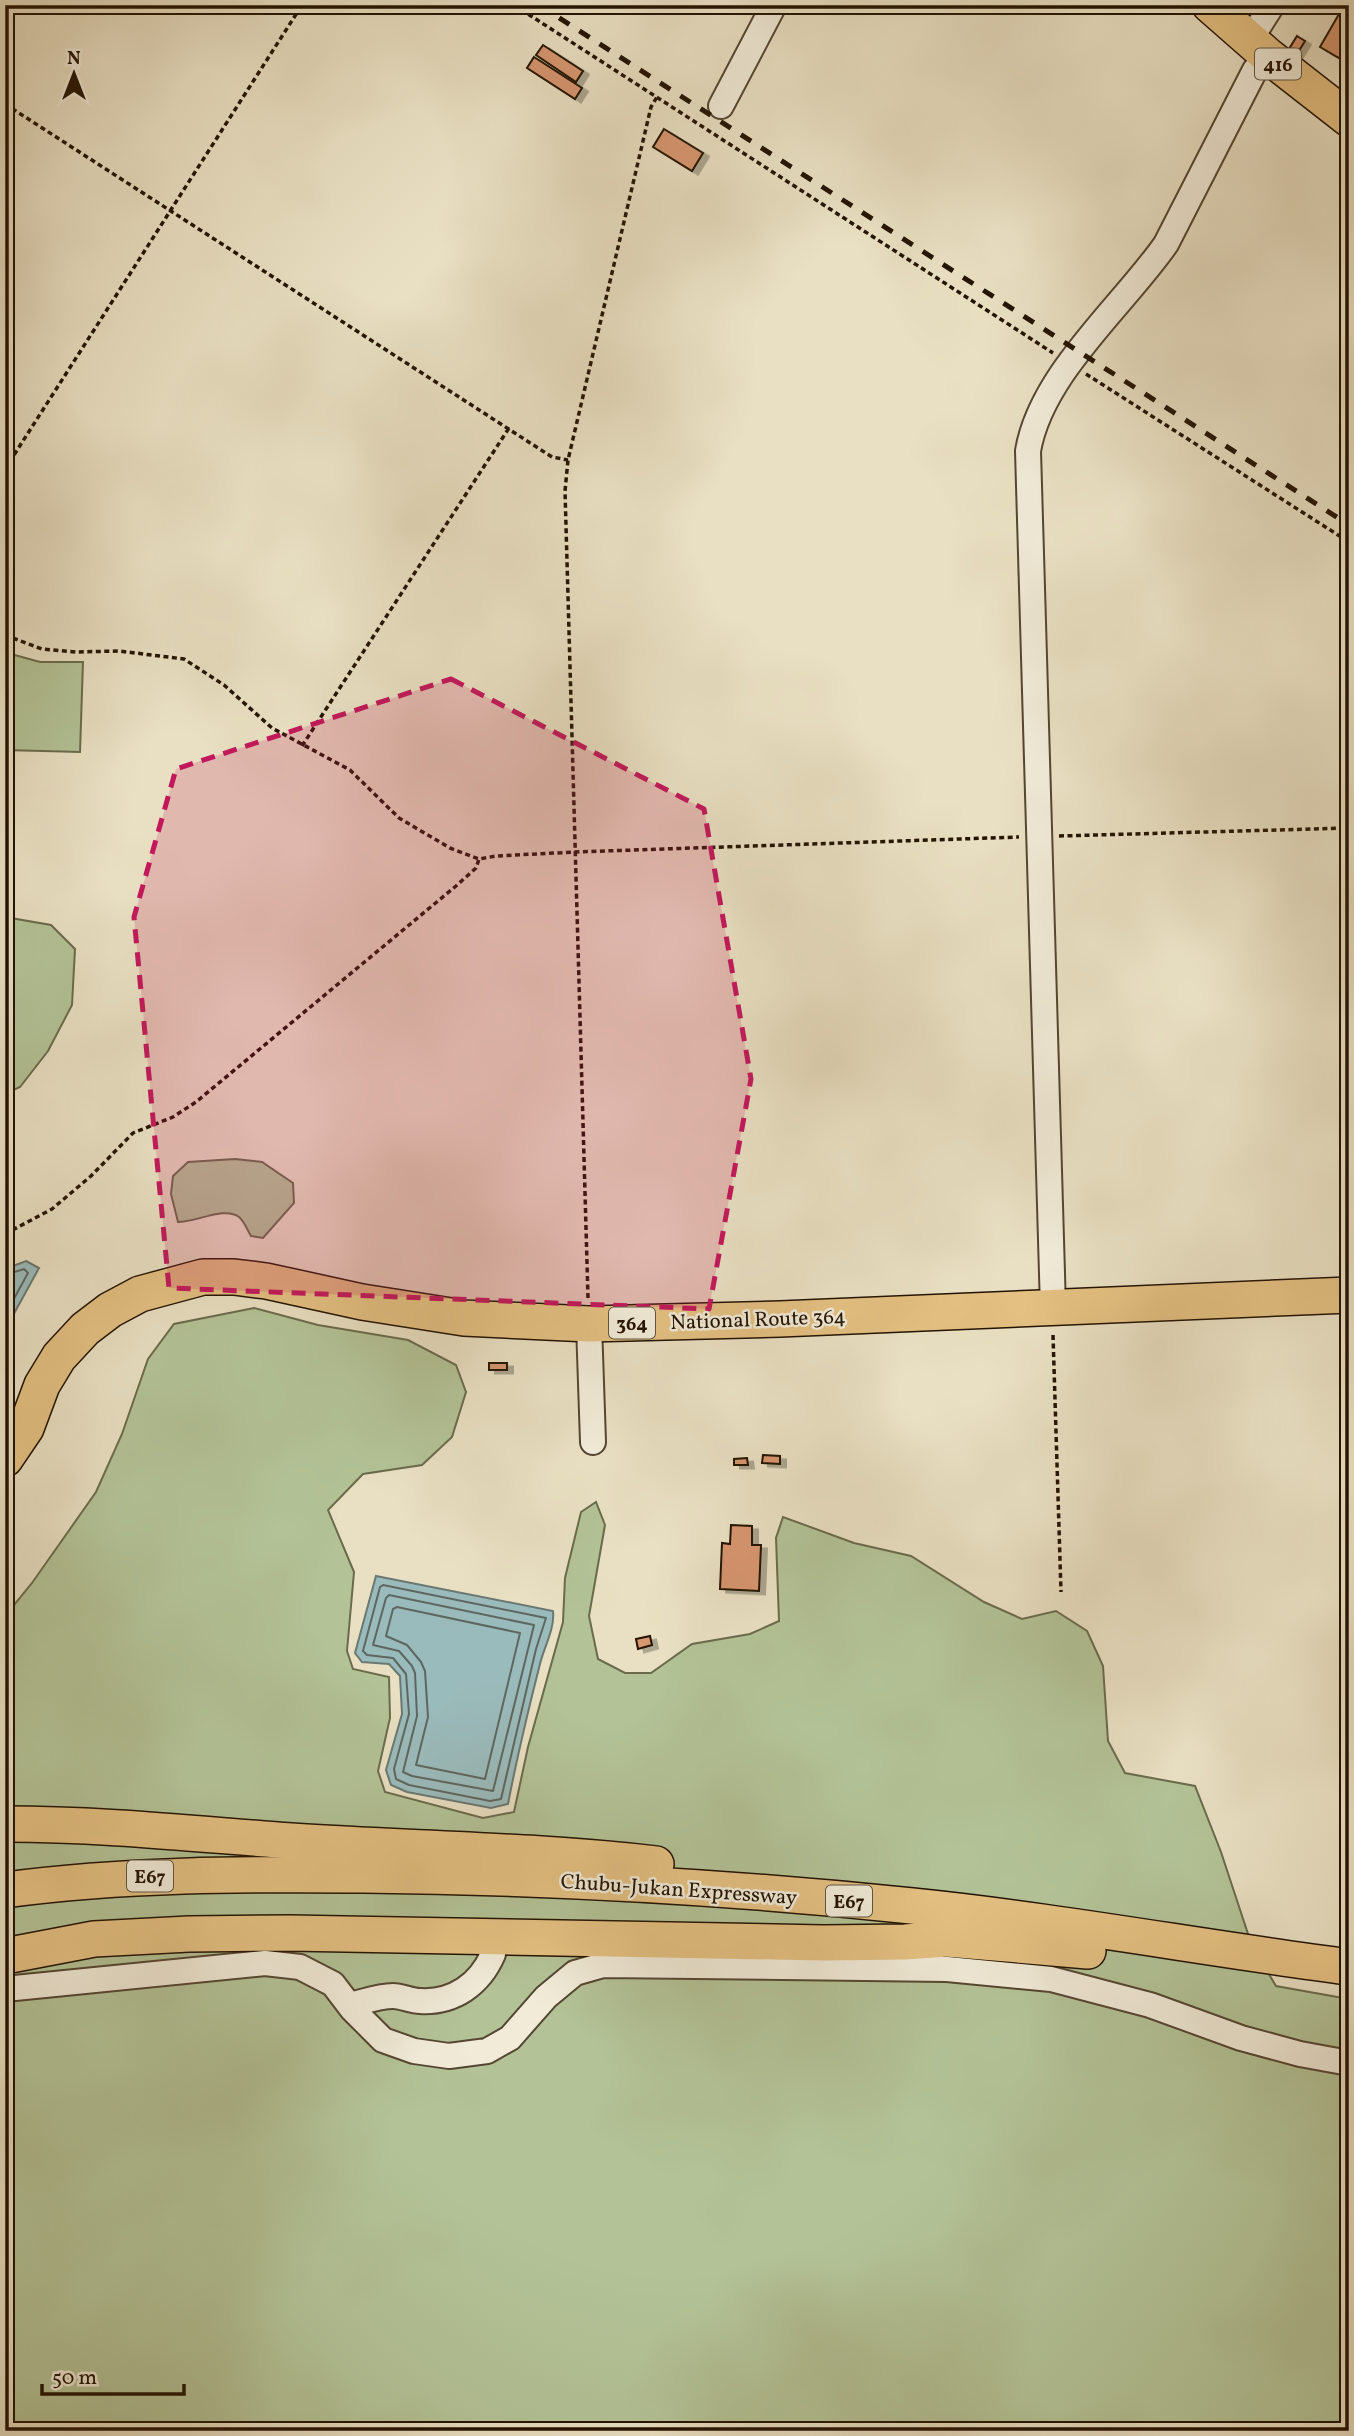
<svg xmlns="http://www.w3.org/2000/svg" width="1354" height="2436" font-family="Vollkorn,serif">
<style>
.green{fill:#b3c397;stroke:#6a6b4c;stroke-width:2}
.water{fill:#9abbbc;stroke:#6a7872;stroke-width:2}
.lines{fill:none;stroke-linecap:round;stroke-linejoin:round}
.shore{stroke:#5e675f;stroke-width:2}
.building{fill:#d79670;stroke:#221302;stroke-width:2;filter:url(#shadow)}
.minor-casing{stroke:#544632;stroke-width:28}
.highway-casing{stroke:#221302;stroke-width:38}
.path{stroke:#221302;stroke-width:3.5;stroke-dasharray:5 3.5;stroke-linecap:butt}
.minor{stroke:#f1ebd8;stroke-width:24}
.highway{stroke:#e4c082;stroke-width:35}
.rail{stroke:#221302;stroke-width:5;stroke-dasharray:12 12;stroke-linecap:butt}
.marked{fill:#c2185b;fill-opacity:0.2;stroke:#c2185b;stroke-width:5;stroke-dasharray:14 9;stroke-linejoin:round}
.labels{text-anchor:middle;stroke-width:5;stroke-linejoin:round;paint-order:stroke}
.shield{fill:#f1ebd8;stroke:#605442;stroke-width:2}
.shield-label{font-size:19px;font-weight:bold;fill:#221302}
.street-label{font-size:21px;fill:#221302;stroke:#f1ebd8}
</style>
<defs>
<filter id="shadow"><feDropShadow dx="6" dy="3.5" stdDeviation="0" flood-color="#0004"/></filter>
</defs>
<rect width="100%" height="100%" fill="#e9e0c3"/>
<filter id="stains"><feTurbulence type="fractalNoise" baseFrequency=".00286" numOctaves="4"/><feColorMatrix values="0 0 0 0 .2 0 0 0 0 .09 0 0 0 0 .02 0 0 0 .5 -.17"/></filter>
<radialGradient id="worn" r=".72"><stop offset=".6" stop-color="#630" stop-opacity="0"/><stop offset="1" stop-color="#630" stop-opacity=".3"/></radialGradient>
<g class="green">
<polygon points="11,654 40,662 83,662 80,752 5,750 5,662"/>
<polygon points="5,917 51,925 75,949 72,1005 48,1051 20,1087 5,1094"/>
<path d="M235 1159 262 1162 293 1183 294 1203 263 1238 251 1236C248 1231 244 1221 239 1217 225 1206 197 1222 178 1222L171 1194 173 1176 188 1162Z"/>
<polygon points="254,1308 318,1325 408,1340 456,1365 466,1392 452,1437 422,1465 363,1474 328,1510 354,1572 347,1651 353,1669 389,1677 390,1718 378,1771 385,1792 483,1818 514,1812 528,1747 563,1622 565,1578 581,1512 596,1502 605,1525 589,1616 598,1659 625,1673 651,1673 692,1644 750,1634 779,1621 776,1538 783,1517 854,1543 911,1556 984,1602 1022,1619 1056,1611 1087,1631 1103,1666 1108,1741 1125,1773 1195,1786 1221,1852 1252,1946 1276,1986 1349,1999 1349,2431 5,2431 5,1616 32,1583 96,1492 122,1434 148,1359 174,1324"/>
</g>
<g class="water">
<polygon points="26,1261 39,1268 11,1319 5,1324 5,1269"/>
<path d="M376 1576 553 1611C555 1629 544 1647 540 1664 528 1711 517 1757 508 1804L491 1808 407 1792 391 1785 386 1770 402 1714 400 1676 389 1664 362 1662 355 1653Z"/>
</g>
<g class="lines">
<g class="shore">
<polyline points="5,1275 24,1269 28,1273 5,1315"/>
<polygon points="383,1585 546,1618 536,1649 501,1799 490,1801 409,1785 396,1779 394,1769 409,1714 406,1674 393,1658 367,1655 363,1651 380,1587"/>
<polygon points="389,1595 534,1625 493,1791 412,1776 403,1772 417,1716 415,1673 412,1666 399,1651 373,1645 386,1598"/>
<polygon points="397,1607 520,1633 485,1779 416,1765 428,1717 425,1671 421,1662 407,1645 386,1636 393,1609"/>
</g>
</g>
<g class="building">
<polygon points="1339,14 1349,19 1349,40 1339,58 1320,47"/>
<polygon points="1297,36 1305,41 1297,54 1289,49"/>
<polygon points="543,45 583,71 576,82 536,55"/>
<polygon points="534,57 582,88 575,99 527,68"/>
<polygon points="664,129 703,153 692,171 653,147"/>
<rect x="489" y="1363" width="18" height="7"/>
<polygon points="763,1455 780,1456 780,1464 762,1463"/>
<polygon points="747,1458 748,1465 734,1465 734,1459"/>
<polygon points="731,1525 752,1526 752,1545 761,1545 759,1591 720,1589 722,1543 730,1544"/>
<polygon points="650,1636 652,1645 638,1649 636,1639"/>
</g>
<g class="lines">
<defs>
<g id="minor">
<polyline points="1250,40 1272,5"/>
<polyline points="721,106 774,5"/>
<path d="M1053 1308 1028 451C1041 374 1122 307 1166 244L1255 70 1267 55"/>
<polyline points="589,1324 593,1442"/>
<polyline points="5,1989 265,1963 300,1967 333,1984 352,2009 383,2040 414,2051 449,2056 487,2051 510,2038 546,1997 575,1973 603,1965 947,1969 1051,1979 1150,2005 1241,2038 1300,2054 1349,2063"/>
<path d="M350 2005C363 2002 379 1996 393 1996 402 1996 411 2001 420 2001 454 2003 480 1984 493 1954"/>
</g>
<g id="highway">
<polyline points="1210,5 1267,55 1349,119"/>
<polyline points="5,1459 26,1428 42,1385 59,1357 85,1329 110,1310 140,1294 203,1277 234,1277 266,1281 362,1302 464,1318 589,1324 780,1319 1349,1295"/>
<path d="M5 1824C101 1824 196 1834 291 1841 413 1849 535 1850 656 1864"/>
<path d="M5 1890C125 1874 244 1874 364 1875 547 1877 730 1887 912 1906 1059 1921 1203 1948 1349 1967"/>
<polyline points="5,1956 94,1939 189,1934 290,1933 824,1943 905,1942 947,1939 1088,1951"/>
</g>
</defs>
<use href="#minor" class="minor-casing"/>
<use href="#highway" class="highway-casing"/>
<g class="path">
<polyline points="514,5 1053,353"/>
<polyline points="5,104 552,457 568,460"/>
<polyline points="1086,374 1349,542"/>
<polyline points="5,469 302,5"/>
<polyline points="5,635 42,649 76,652 119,651 184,659 224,685 272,728 350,770 399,818 450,848 479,859 496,856 575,852 1019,837"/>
<polyline points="302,746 509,428"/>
<polyline points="1059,836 1349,828"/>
<polyline points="5,1234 52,1209 91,1176 133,1133 173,1117 196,1102 456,886 476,868 479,859"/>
<polyline points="588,1298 565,491 568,460 651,107 657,97"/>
<polyline points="1053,1335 1061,1592"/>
</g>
<use href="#minor" class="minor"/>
<use href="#highway" class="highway"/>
<polyline class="rail" points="539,5 1349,525"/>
</g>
<path class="marked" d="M451 679 704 809 751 1079 709 1309 169 1288 134 917 176 769Z"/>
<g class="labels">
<g class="shield">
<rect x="1255" y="48.5" width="46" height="31" rx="5"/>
<rect x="609" y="1307.5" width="46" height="31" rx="5"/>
<rect x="127" y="1860.5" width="46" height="31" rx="5"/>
<rect x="826" y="1885.5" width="46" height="31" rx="5"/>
</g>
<g class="shield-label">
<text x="1278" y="71">416</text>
<text x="632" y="1330">364</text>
<text x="150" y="1883">E67</text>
<text x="849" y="1908">E67</text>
</g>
<g class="street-label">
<text transform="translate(758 1319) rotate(-2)" y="7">National Route 364</text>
<text transform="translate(679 1889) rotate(4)" y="7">Chubu-Jukan Expressway</text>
</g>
</g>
<rect width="1354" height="2436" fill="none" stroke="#e9e0c3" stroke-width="28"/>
<rect x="7" y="7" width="1340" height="2422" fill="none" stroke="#221302" stroke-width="3.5"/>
<rect x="14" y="14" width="1326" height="2408" fill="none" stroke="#221302" stroke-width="2"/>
<g transform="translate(74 74)" stroke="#f1ebd8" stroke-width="5" paint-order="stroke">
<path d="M0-5L12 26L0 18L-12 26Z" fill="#221302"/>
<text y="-10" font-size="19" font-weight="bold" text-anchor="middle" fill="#221302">N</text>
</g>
<path d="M42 2384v10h142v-10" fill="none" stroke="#221302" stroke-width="3.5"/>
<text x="52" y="2384" font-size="21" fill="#221302" stroke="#f1ebd8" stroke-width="5" paint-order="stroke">50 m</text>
<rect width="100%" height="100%" filter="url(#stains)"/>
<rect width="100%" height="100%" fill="url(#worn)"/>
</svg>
